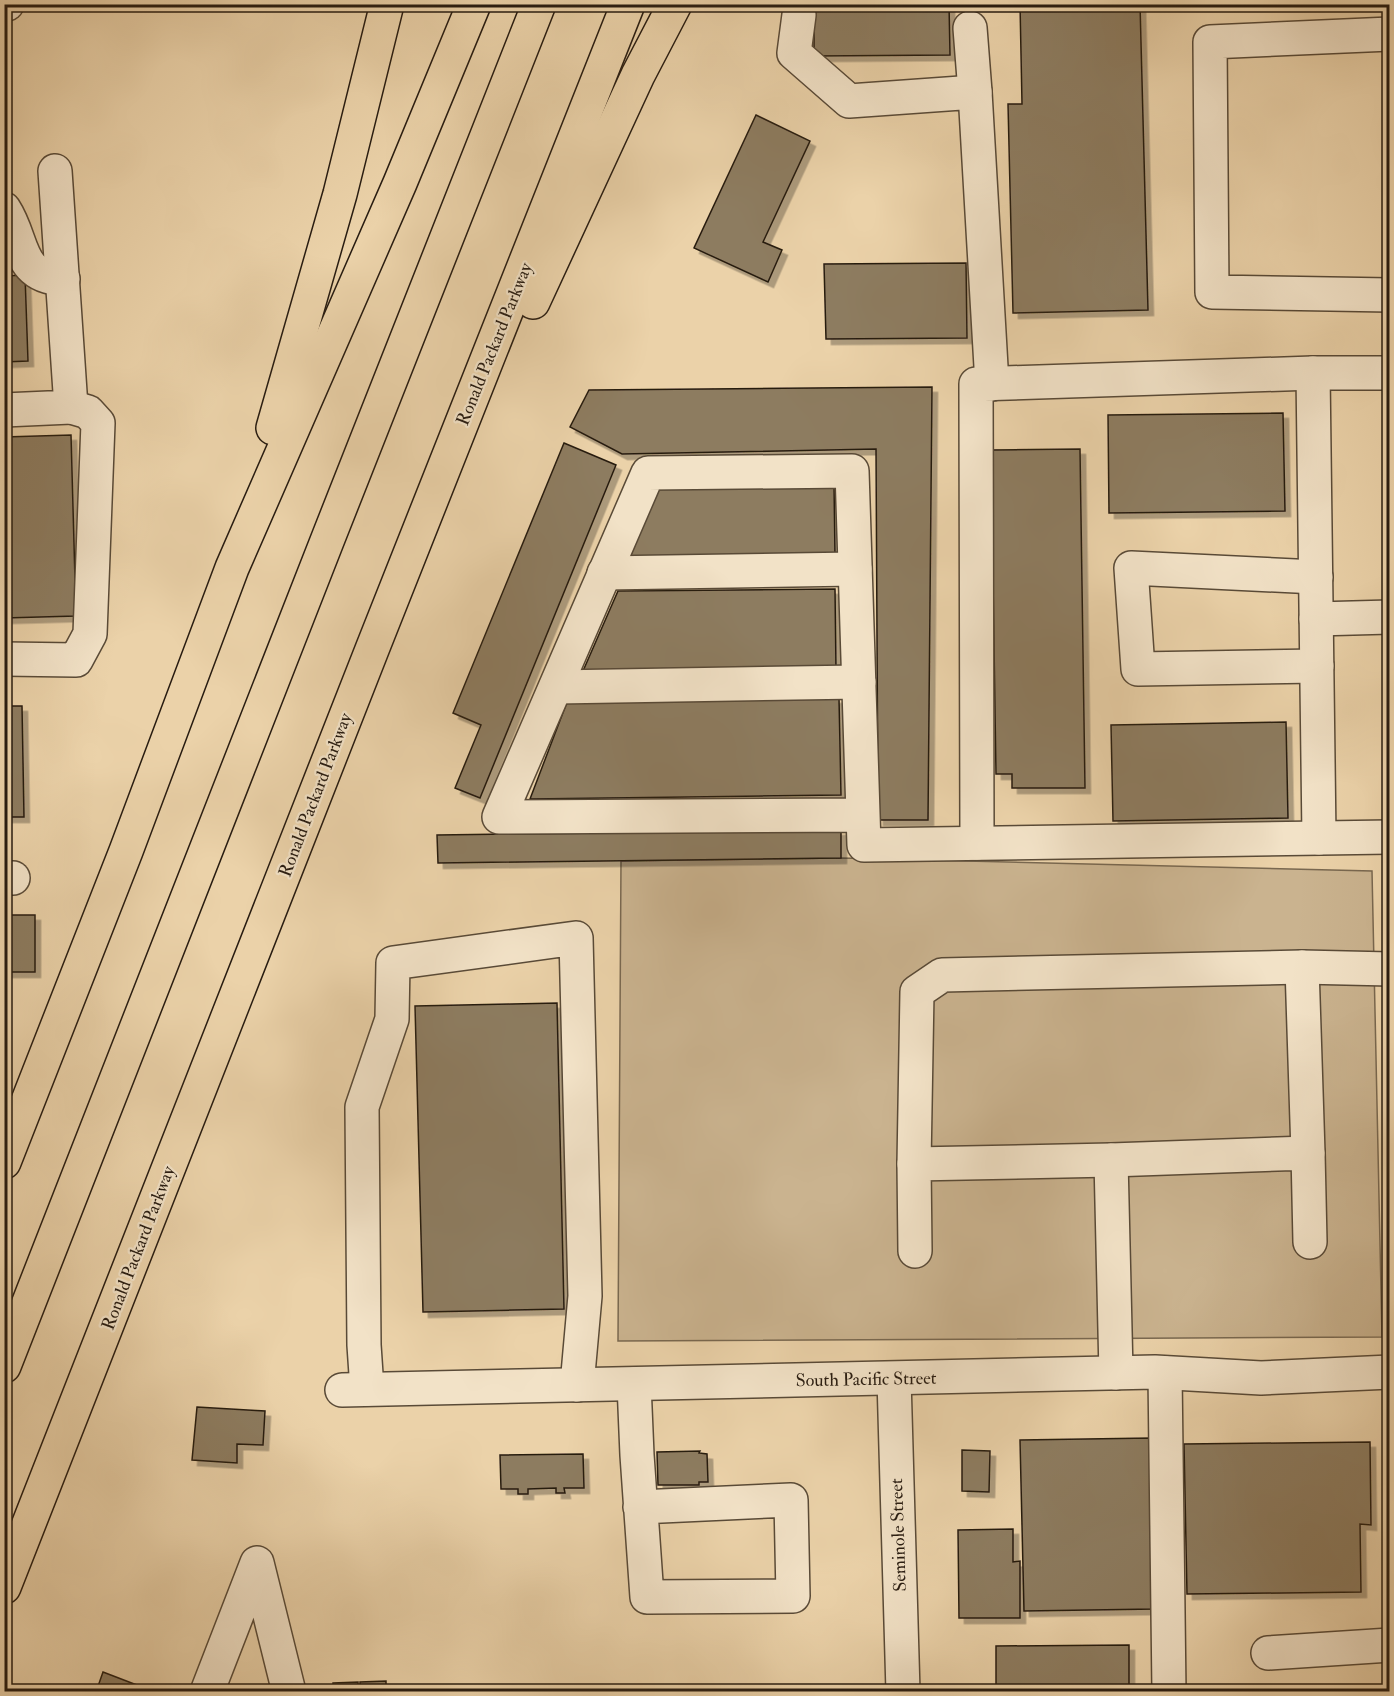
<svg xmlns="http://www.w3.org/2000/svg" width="1394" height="1696" font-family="'IM FELL Double Pica',serif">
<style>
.green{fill:#cab38f;stroke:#796850;stroke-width:1.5}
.building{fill:#8d7b60;stroke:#281c11;stroke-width:1.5;filter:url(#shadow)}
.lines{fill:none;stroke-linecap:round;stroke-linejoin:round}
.minor-casing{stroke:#594a37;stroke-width:36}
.highway-casing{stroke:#281c11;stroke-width:36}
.minor{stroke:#f2e2c7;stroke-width:33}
.highway{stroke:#ebd2a9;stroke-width:33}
.labels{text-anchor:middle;stroke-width:4.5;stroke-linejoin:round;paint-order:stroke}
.street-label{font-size:18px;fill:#281c11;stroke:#f2e2c7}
</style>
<defs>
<filter id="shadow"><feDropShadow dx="5.5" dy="5.5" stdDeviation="0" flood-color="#0004"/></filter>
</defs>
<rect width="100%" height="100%" fill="#ebd2a9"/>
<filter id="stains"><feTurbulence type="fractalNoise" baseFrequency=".00333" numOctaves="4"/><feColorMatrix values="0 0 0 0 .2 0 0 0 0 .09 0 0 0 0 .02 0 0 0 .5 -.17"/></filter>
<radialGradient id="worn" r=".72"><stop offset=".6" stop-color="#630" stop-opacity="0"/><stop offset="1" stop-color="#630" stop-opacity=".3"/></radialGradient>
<polygon class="green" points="841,858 1372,871 1382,1337 618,1341 621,861"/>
<g class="building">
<polygon points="949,4 950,55 814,56 814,5"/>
<polygon points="1020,4 1140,4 1148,310 1013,313 1008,104 1022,104"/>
<polygon points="756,115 810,141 763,242 782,250 768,282 694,248"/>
<polygon points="966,263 967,338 826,339 824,264"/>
<polygon points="25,275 28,361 4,362 4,276"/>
<polygon points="932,387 928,820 878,820 876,449 622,454 570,427 589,390"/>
<polygon points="1283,413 1285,511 1109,513 1108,415"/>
<polygon points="71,435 76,616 4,618 4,437"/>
<polygon points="564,443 616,465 480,798 455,788 481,725 453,713"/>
<polygon points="1080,449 1085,788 1012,788 1012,774 996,774 991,450"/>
<polygon points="834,483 835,555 630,557 659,485"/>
<polygon points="835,589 836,670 583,671 618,591"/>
<polygon points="839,698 841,795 530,799 567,702"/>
<polygon points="4,706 22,706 24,817 4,817"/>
<polygon points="1286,722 1288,818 1113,821 1111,725"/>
<polygon points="841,830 841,858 438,863 437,835"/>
<rect x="4" y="915" width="31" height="57"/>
<polygon points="557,1003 564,1309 423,1312 415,1006"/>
<polygon points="197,1407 265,1411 263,1445 237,1444 237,1463 192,1460"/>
<polygon points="1151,1438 1155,1609 1024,1611 1020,1440"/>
<polygon points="1370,1442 1371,1525 1360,1524 1361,1592 1187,1594 1184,1444"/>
<polygon points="962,1450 990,1451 989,1492 962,1491"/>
<polygon points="700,1451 699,1453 707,1454 708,1482 699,1482 699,1485 658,1485 657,1452"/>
<polygon points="583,1454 584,1488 564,1488 565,1493 556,1493 556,1488 528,1489 528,1494 518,1494 518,1489 501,1489 500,1455"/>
<polygon points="1013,1529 1013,1562 1020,1561 1020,1618 959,1618 958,1530"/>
<polygon points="1129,1645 1129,1692 996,1692 996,1646"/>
<polygon points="103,1672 142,1687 140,1692 96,1692"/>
<polygon points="386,1681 386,1692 360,1692 360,1682"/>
<polygon points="358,1682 358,1692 333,1692 333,1683"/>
</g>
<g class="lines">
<defs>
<g id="minor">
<polyline points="4,5 7,4"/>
<polyline points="799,15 794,53 849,101 975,92 992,384"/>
<polyline points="970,28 975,92"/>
<polyline points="1390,34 1210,42 1212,292 1390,295"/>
<path d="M4 209C25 241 16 277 63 279"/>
<polyline points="4,410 71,407 55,171"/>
<polyline points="604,573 855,569"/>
<polyline points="1316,577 1131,568 1138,669 1317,666"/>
<polyline points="1316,619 1390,617"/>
<polyline points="4,659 76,660 90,634 98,423 88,412 71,407"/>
<polyline points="556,687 859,682"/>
<path d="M863 815 499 817 648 473 852 471C856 595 860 720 864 845L1390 837"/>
<polyline points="1319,838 1313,373 1390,373"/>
<polyline points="977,843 976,384 1313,373"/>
<polyline points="4,878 13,878"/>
<polyline points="1302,967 1308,1153"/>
<polyline points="1111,1160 1116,1373"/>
<polyline points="914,1164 917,992 942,975 1302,967 1390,969"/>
<polyline points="915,1251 914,1164 1111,1160 1308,1153 1310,1242"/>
<polyline points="1165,1373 1169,1692"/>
<polyline points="894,1379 903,1692"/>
<polyline points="634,1384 637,1455 647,1597 793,1596 791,1500 640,1507"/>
<polyline points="367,1389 364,1345 362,1107 392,1019 393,963 576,938 585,1296 577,1385"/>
<polyline points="342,1390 1155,1372 1261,1378 1390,1372"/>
<polyline points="1268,1653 1390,1645"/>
<polyline points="207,1692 257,1563 289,1692"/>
</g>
<g id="highway">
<polyline points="533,302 638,75 675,4"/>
<polyline points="273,428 340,194 387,4"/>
<polyline points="4,1162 126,851 232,568 400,183 474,4"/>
<polyline points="4,1366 327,541 539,4"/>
<polyline points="4,1587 373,647 628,4"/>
</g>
</defs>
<use href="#minor" class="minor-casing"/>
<use href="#highway" class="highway-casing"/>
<use href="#minor" class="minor"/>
<use href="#highway" class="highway"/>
</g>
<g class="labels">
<g class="street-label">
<text transform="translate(494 344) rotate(-68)" y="6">Ronald Packard Parkway</text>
<text transform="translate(315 795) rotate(-69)" y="6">Ronald Packard Parkway</text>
<text transform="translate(138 1248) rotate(-69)" y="6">Ronald Packard Parkway</text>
<text transform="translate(866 1379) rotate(-1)" y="6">South Pacific Street</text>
<text transform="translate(898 1535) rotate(-92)" y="6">Seminole Street</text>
</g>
</g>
<rect width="1394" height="1696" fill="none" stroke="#ebd2a9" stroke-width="24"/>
<rect x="6" y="6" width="1382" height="1684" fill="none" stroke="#281c11" stroke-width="3"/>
<rect x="12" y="12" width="1370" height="1672" fill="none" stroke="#281c11" stroke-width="1.5"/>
<rect width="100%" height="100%" filter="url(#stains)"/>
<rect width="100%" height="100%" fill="url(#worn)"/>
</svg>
